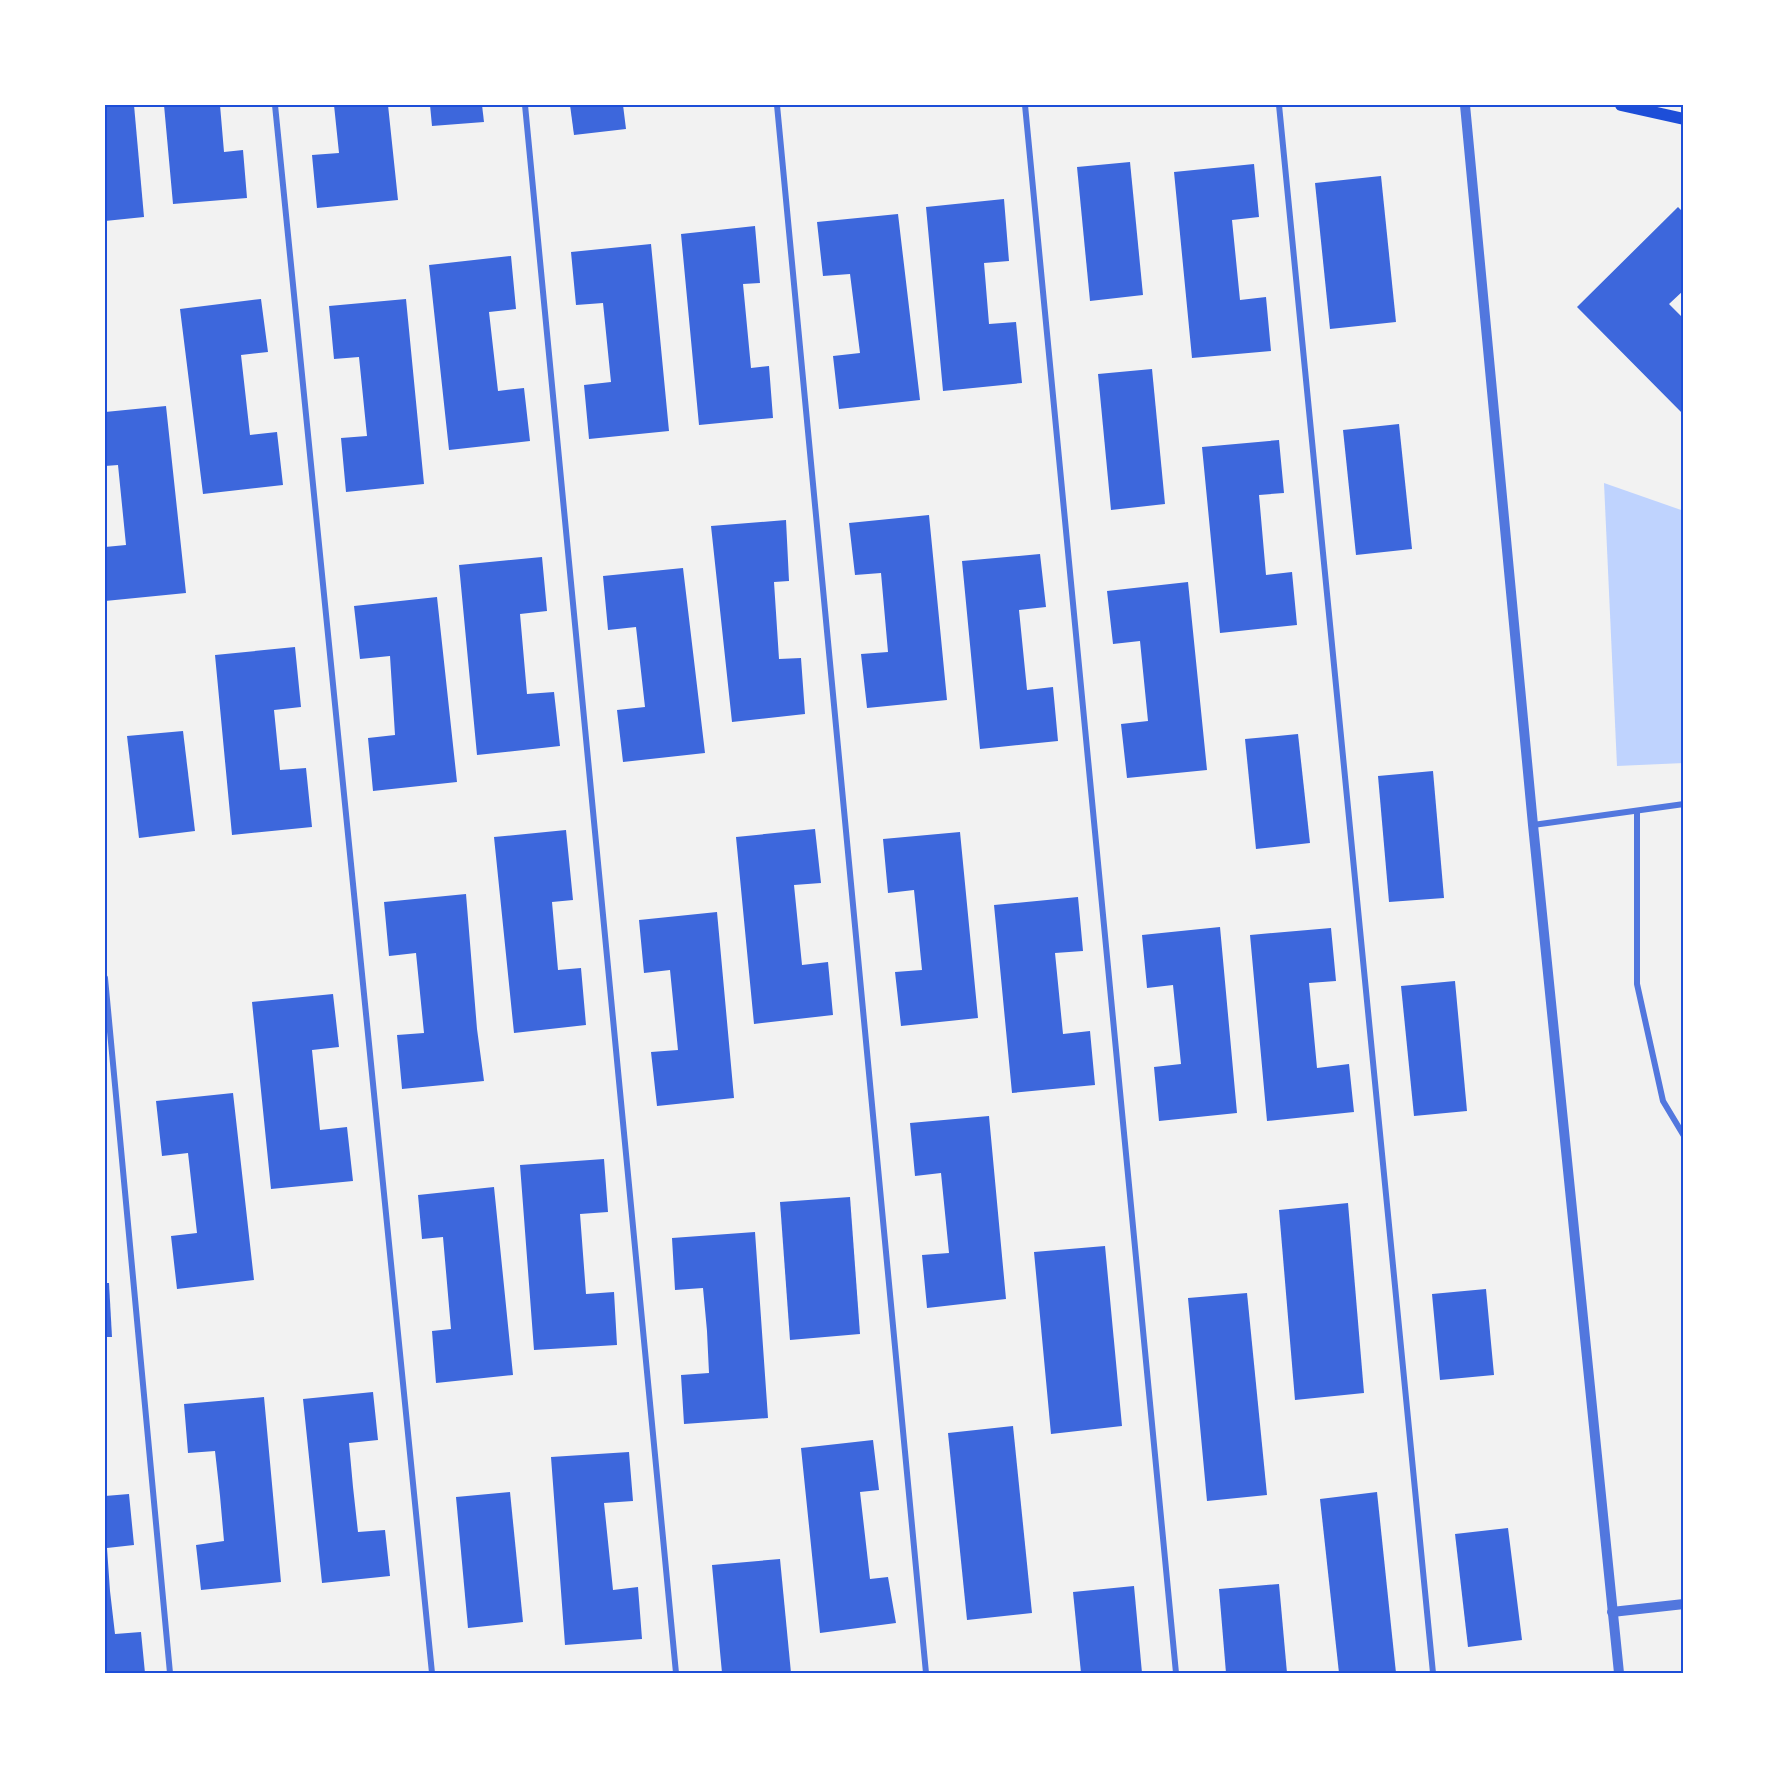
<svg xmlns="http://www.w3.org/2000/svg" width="1789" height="1778" font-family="Helvetica,sans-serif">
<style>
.water{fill:#bfd3fe}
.building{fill:#3d67dc}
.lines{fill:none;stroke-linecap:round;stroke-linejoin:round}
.minor{stroke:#5277de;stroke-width:6}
.tertiary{stroke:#5277de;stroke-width:10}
.secondary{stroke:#1d4ed8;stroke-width:12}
.neatline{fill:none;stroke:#1d4ed8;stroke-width:2}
</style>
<rect width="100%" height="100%" fill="#f2f2f2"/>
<polygon class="water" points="1604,483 1684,511 1684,763 1617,766"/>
<g class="building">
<polygon points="105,105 134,105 144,217 105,221"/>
<polygon points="164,105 220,105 224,152 243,150 247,198 173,204"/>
<polygon points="334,105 388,105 398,200 317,208 312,155 339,153"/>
<polygon points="430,105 482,105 484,122 432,126"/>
<polygon points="570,105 623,105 626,129 574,135"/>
<polygon points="1130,162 1143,295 1090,301 1077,167"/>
<polygon points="1254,164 1259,217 1232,220 1240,300 1266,297 1271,351 1192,358 1174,172"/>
<polygon points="1381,176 1396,322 1330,329 1315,183"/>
<polygon points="1004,199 1009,261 984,263 989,324 1016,322 1022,383 943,391 926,207"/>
<polygon points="1678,207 1684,213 1684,290 1669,304 1684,319 1684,415 1577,307"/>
<polygon points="898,214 920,400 839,409 833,356 860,353 850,274 823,276 817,222"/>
<polygon points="755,226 760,283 743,284 751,368 769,366 773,418 699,425 681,234"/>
<polygon points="651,244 669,431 589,439 584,385 611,382 603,303 576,305 571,252"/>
<polygon points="511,256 516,309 489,312 498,391 524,388 530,441 449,450 429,265"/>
<polygon points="261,299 268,352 241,355 250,435 277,432 283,485 203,494 180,309"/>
<polygon points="406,299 424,484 346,492 341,438 367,436 359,357 334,359 329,306"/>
<polygon points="1152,369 1165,504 1111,510 1098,374"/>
<polygon points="166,406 186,593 105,601 105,547 126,545 118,465 105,466 105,412"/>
<polygon points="1399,424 1412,549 1356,555 1343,430"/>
<polygon points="1279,440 1284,493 1259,495 1266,575 1292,572 1297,625 1220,633 1202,447"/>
<polygon points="929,515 947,700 867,708 861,654 888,652 881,573 855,575 849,523"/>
<polygon points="786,520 789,581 774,582 779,659 801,658 805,714 732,722 711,526"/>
<polygon points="1040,554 1046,607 1019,610 1027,690 1053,687 1058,741 980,749 962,561"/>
<polygon points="542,557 547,611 520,614 527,694 554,692 560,746 477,755 459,565"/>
<polygon points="683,568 705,753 623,762 617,710 645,707 636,627 608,630 603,576"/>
<polygon points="1188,582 1207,770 1127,778 1121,724 1148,721 1140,641 1113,644 1107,591"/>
<polygon points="437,597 457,782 373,791 368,738 395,735 390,656 360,659 354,606"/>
<polygon points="295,647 301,707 274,710 280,770 306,768 312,827 232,835 215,655"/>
<polygon points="183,731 195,831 139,838 127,736"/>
<polygon points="1298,734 1310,843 1256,849 1245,739"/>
<polygon points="1433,771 1444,898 1389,902 1378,776"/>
<polygon points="815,829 821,883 794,885 802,965 828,962 833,1015 754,1024 736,837"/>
<polygon points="566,830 573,900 552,902 558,970 581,968 586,1025 514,1033 494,837"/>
<polygon points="960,832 978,1018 901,1026 895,972 922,970 914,890 888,893 883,839"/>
<polygon points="466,894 477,1029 484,1081 402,1089 397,1035 424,1033 416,953 389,956 384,902"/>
<polygon points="1078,897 1083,951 1055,953 1063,1034 1090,1031 1095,1085 1012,1093 994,905"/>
<polygon points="717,912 734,1098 657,1106 651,1052 678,1050 670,970 644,973 639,920"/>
<polygon points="1220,927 1237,1113 1159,1121 1154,1067 1181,1064 1173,985 1147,988 1142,935"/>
<polygon points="1331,928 1336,981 1309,983 1317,1068 1349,1064 1354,1112 1267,1121 1250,935"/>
<polygon points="1455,981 1467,1111 1414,1116 1401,986"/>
<polygon points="333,994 339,1047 312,1050 320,1130 347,1127 353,1181 271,1189 252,1002"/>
<polygon points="233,1093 254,1280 177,1289 171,1236 197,1233 188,1153 162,1156 156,1101"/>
<polygon points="989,1116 1006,1299 927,1308 922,1255 949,1253 941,1173 915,1176 910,1123"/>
<polygon points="604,1159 608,1212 580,1214 586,1294 614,1292 617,1345 534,1350 520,1165"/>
<polygon points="494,1187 513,1375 436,1383 432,1331 451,1329 443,1237 422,1239 418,1195"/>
<polygon points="850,1197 860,1334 790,1340 780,1202"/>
<polygon points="1348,1203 1364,1393 1295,1400 1279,1210"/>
<polygon points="755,1232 768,1418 684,1424 681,1375 709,1373 707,1331 703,1288 675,1290 672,1238"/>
<polygon points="1105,1246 1122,1426 1051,1434 1034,1252"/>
<polygon points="105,1283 109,1283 112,1337 105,1337"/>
<polygon points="1486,1289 1494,1375 1440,1380 1432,1294"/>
<polygon points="1247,1293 1267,1495 1207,1501 1188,1298"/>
<polygon points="373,1392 378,1440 349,1443 353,1487 358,1532 385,1530 390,1576 322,1583 303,1399"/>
<polygon points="264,1397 281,1582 201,1590 196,1545 224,1541 220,1496 215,1451 188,1453 184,1404"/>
<polygon points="1013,1426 1032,1613 967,1620 948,1433"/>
<polygon points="873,1440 879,1490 860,1492 870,1579 888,1577 896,1623 820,1633 801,1448"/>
<polygon points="629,1452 633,1501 604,1503 613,1590 638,1587 642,1639 565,1645 551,1457"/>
<polygon points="510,1492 523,1622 468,1628 456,1497"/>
<polygon points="1377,1492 1396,1673 1339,1673 1320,1499"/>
<polygon points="129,1494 134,1545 107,1548 110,1591 115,1634 141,1632 145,1673 105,1673 105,1496"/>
<polygon points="1508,1528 1522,1640 1468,1647 1455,1534"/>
<polygon points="780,1559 791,1673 722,1673 712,1565"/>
<polygon points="1279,1584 1287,1673 1226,1673 1219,1589"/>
<polygon points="1134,1586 1142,1673 1081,1673 1073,1592"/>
</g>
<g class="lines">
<g class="minor">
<polyline points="275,105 432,1673"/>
<polyline points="525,105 676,1673"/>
<polyline points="777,105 926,1673"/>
<polyline points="1025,105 1176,1673"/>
<polyline points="1279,105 1433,1673"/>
<polyline points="1637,811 1637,984 1663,1101 1684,1136"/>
<polyline points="1533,825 1684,804"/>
<polyline points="105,978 170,1673"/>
</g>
<g class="tertiary">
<polyline points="1465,105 1533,825 1619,1673"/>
<polyline points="1612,1612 1684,1604"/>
</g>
<polyline class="secondary" points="1621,105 1684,119"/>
</g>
<rect width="1789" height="1778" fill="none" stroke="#ffffff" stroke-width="213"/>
<rect x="106" y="106" width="1576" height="1566" class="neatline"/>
</svg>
